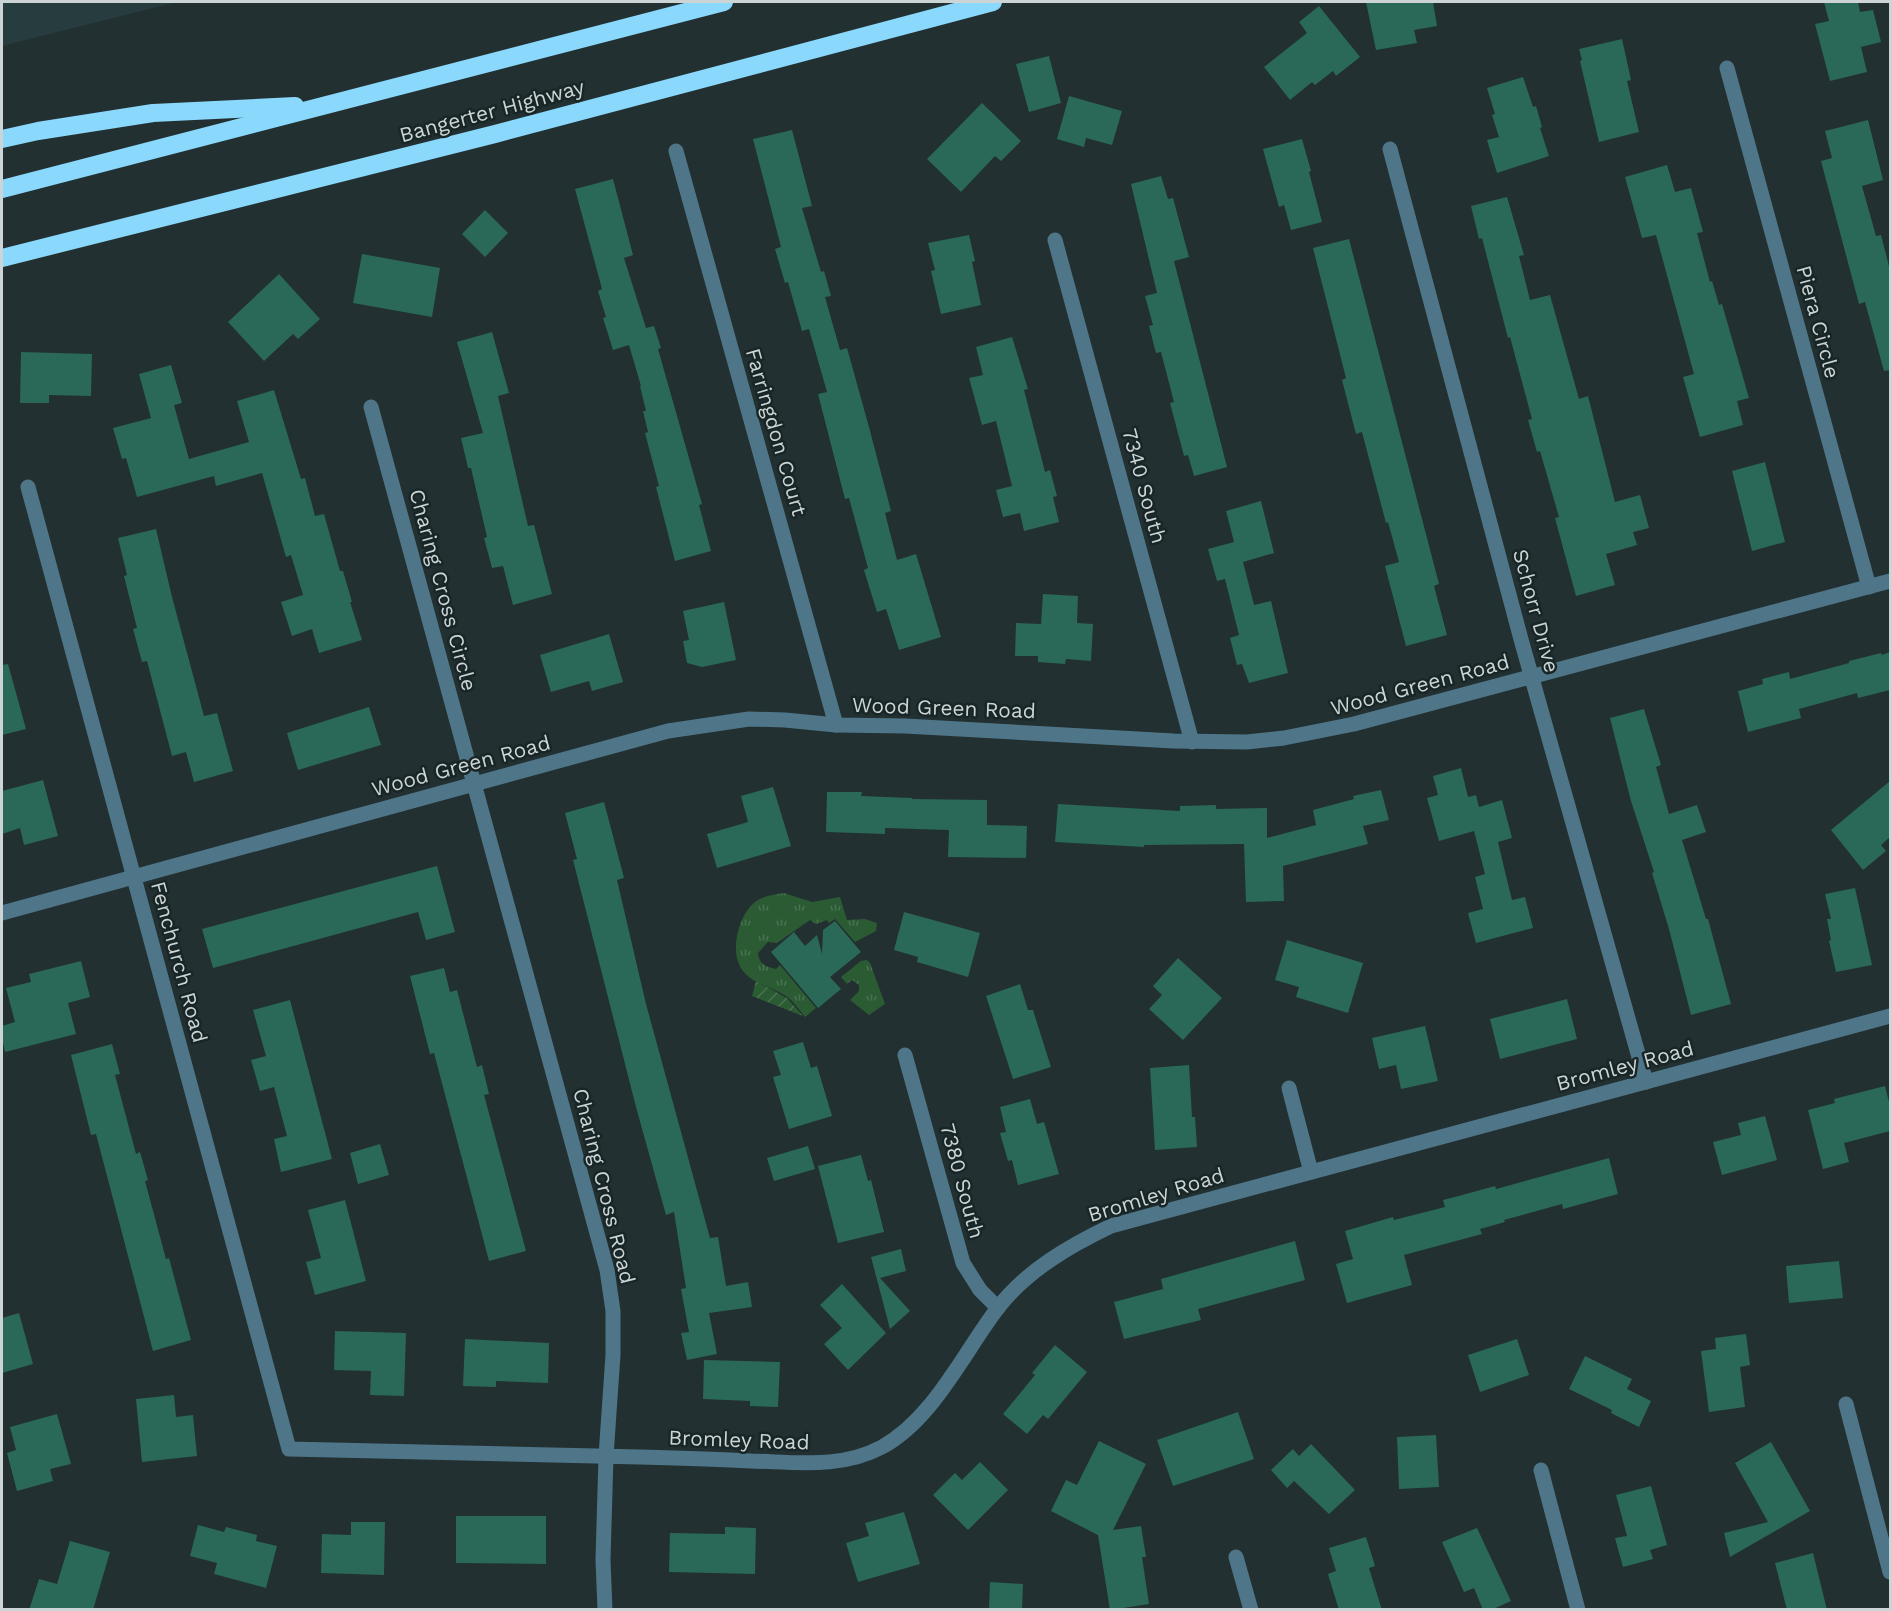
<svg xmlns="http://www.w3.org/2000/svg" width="1892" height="1611" font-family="'Work Sans',sans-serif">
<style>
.built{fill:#263c3e}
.grass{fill:url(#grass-tufts)}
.garden{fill:url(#garden-furrows)}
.building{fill:#2a6858}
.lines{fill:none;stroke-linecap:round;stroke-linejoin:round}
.minor{stroke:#4f7688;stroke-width:15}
.highway{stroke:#8ad8fc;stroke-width:18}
.labels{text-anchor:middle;stroke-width:5;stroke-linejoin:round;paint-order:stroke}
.street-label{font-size:21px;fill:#ccd4d5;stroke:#192627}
</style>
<defs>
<pattern id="grass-tufts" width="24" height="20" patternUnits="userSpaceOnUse" patternTransform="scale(1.5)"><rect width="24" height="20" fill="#2b5b33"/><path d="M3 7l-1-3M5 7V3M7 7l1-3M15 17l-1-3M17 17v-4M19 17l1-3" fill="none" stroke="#497250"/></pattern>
<pattern id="garden-furrows" width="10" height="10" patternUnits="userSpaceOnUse" patternTransform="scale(1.5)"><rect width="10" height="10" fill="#2b5b33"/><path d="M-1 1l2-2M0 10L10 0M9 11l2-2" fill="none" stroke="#497250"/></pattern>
</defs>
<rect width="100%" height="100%" fill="#223031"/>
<polygon class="built" points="2,2 177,2 2,46"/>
<g class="grass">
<path d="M784 893 812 902 840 897 847 920 865 919 877 923 876 931 855 942 835 919 829 923 827 920 816 924 810 920 777 943 768 942 758 953C759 964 766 967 776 969L780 965 816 1008 805 1017C799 1009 793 1001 786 996 775 989 759 985 749 977 732 964 734 940 741 922 751 899 762 896 784 893Z"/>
<polygon points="867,960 870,963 885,1004 869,1015 850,1000 859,991 859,985 852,980 847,984 841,977 861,961"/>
</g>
<polygon class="garden" points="756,981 787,998 803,1016 752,996"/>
<g class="building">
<polygon points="1366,2 1433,2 1437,26 1414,30 1417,43 1376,50"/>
<polygon points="1824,2 1858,2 1860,12 1873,10 1881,42 1861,47 1867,72 1830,81 1815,24 1829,21"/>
<polygon points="1319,6 1360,57 1336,76 1333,71 1315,85 1312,82 1290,100 1264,67 1307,33 1299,22"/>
<polygon points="1622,39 1631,80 1627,81 1639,132 1599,142 1580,61 1582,60 1579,49"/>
<polygon points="1049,56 1061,103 1029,112 1016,64"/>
<polygon points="1523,77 1533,107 1536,106 1542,127 1540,128 1549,156 1497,173 1487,140 1499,137 1492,115 1495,114 1487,88"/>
<polygon points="1069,96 1122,111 1112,145 1086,138 1084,147 1057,139"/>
<polygon points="982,103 1021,141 1001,161 995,156 961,192 927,159"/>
<polygon points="1868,120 1883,180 1862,186 1876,236 1881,235 1890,270 1890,370 1884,371 1865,302 1859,304 1821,161 1832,158 1825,131"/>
<polygon points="792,130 812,206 802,208 821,272 824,271 831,296 825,297 840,350 847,348 869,427 891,511 885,513 897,560 916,554 941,637 899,650 886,609 877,612 864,570 868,568 849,498 845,499 818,394 827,392 809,329 802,331 788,282 785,283 775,249 781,247 753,139"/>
<polygon points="1302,139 1311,171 1309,172 1322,222 1291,230 1284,205 1279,207 1263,149"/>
<polygon points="1667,165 1675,192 1691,188 1703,232 1697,233 1710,282 1712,281 1719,305 1722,304 1749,398 1737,401 1743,425 1700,437 1683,377 1694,374 1656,235 1642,238 1625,177"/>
<polygon points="1161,176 1168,199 1173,198 1189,257 1174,261 1227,467 1194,476 1188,455 1184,456 1170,403 1174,402 1161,352 1156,353 1149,326 1153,325 1145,296 1157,293 1131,184"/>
<polygon points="613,179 633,255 624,258 646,328 654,326 661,348 658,349 702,504 699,505 711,551 675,561 656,487 659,486 645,433 648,432 643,411 646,411 640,386 641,386 629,345 613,350 603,318 606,317 598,291 602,289 575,189"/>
<polygon points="1507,197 1524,255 1519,256 1530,300 1550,295 1579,399 1588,396 1615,502 1640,495 1649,528 1633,532 1637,545 1606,554 1615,585 1576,596 1555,518 1559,517 1540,451 1537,452 1528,420 1532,419 1510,337 1508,338 1482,238 1479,239 1471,206"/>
<polygon points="485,210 508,233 485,257 462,234"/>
<polygon points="969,235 975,261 972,262 981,305 941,314 931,271 935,270 928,243"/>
<polygon points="1349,239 1439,584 1434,586 1447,635 1406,646 1385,566 1399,562 1388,522 1386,523 1362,432 1356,434 1342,380 1346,378 1313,248"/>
<polygon points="362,254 440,268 432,317 353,303"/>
<polygon points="279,274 320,319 298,339 293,334 264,361 228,322"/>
<polygon points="492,332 509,393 498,396 528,526 534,525 552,594 513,605 503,566 492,568 484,538 487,537 471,468 468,468 461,438 483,433 457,342"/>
<polygon points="1012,337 1028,389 1024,390 1045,472 1050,470 1057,496 1053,497 1059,522 1024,531 1020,513 1003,517 996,490 1012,486 996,421 982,425 969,378 983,375 976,347"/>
<polygon points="21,352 92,354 91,396 49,395 49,403 20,403"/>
<polygon points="171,365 182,403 174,405 189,459 249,442 237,401 274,390 301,479 305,478 315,516 324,514 340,571 343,571 352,602 350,602 362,640 319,653 312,629 292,636 281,602 303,595 291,555 286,557 262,473 216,486 214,476 137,497 126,458 122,459 113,428 151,418 139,374"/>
<polygon points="1765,462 1785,542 1752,551 1732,471"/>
<polygon points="1261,501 1274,553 1243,562 1254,605 1271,601 1288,673 1249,683 1242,664 1237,665 1230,638 1239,635 1225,579 1217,581 1208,549 1234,542 1226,511"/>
<polygon points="156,529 172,597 204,716 217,713 233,771 194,782 186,752 172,756 147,661 142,662 133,629 137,628 124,576 127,575 118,538"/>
<polygon points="1043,594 1078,596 1077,623 1093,624 1091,661 1066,659 1065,664 1038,662 1038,656 1015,656 1016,623 1041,624"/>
<polygon points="724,602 736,660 702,667 687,663 683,641 689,640 683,611"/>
<polygon points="609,634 623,682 592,691 589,681 551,692 540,655"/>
<polygon points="1890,652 1890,690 1858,698 1857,693 1799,709 1801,718 1748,732 1738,691 1763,684 1762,679 1789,672 1790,679 1849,663 1849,661 1881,653 1882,655"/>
<polygon points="8,664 26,729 2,735 2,665"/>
<polygon points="369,707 381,745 298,770 287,733"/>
<polygon points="1644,709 1661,765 1656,767 1669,814 1697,805 1706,832 1682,840 1706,919 1708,919 1731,1004 1691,1015 1669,929 1652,873 1654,872 1631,801 1610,718"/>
<polygon points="1461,768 1468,797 1476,795 1479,807 1502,800 1512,838 1498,842 1507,880 1512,900 1525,897 1533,928 1476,943 1468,913 1483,909 1475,877 1485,874 1474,831 1439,841 1427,798 1438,795 1433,776"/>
<polygon points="43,780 58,836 24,845 20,828 2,834 2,791"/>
<polygon points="1890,781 1890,837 1881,845 1886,851 1863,870 1831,830"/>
<polygon points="773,787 791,846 717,868 707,834 748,822 741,796"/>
<polygon points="1381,790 1389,820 1363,826 1368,844 1283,866 1284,901 1246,902 1244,844 1144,845 1144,847 1055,842 1058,804 1180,811 1180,806 1216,805 1216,809 1267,808 1267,838 1316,825 1313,810 1354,799 1353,796"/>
<polygon points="827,792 862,792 861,796 912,798 912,799 987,800 987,825 1027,826 1026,858 948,857 949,830 885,828 885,834 826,832"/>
<polygon points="604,802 624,878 617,880 646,1004 710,1238 718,1237 726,1286 748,1282 752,1307 709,1313 717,1354 687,1360 681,1333 689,1332 681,1289 686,1288 674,1212 666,1215 636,1107 573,860 577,859 565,813"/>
<polygon points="437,866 455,932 426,940 418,912 213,968 202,929"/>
<polygon points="1855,888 1872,965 1836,972 1829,941 1831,940 1827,919 1831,919 1825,894"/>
<polygon points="904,912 980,933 968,977 917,962 918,957 894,950"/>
<polygon points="835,921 861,952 830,977 841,989 818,1008 771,952 794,932 805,946 817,935 822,954 823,930"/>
<polygon points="1287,940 1363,963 1348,1013 1296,997 1299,987 1275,980"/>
<polygon points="1178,958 1222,998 1183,1040 1149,1009 1162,995 1153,986"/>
<polygon points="81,961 90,997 68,1003 76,1034 5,1052 2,1038 2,1026 15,1022 6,988 31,982 29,974"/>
<polygon points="444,968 450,992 457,990 477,1067 482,1065 489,1094 484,1095 526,1251 489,1261 434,1053 430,1054 410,976"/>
<polygon points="1020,984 1028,1010 1033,1010 1051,1067 1013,1079 986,996"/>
<polygon points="1567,999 1577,1039 1500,1059 1490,1019"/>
<polygon points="290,1000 332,1159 281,1172 274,1139 287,1136 274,1087 260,1091 251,1060 266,1056 253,1010"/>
<polygon points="1425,1026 1438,1081 1401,1089 1396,1065 1379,1069 1372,1038"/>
<polygon points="803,1042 811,1068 817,1066 832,1116 789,1129 773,1077 781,1075 773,1051"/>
<polygon points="112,1044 120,1074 115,1075 136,1154 140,1152 148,1180 145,1181 166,1259 169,1258 191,1340 153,1351 96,1134 91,1135 71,1055"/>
<polygon points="1189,1065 1192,1117 1195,1117 1197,1147 1155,1150 1150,1068"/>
<polygon points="1885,1086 1890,1106 1890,1131 1844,1143 1849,1162 1823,1169 1808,1110 1835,1103 1834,1099"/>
<polygon points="1030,1099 1037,1124 1044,1122 1059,1174 1018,1185 1012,1160 1008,1161 1000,1133 1006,1132 1000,1107"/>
<polygon points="1765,1116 1777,1160 1722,1175 1713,1142 1741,1135 1738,1123"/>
<polygon points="380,1144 389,1175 358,1184 350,1153"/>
<polygon points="808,1146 815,1169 774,1181 767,1158"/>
<polygon points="861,1155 868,1181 871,1180 884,1232 838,1243 818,1166"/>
<polygon points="1609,1158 1618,1194 1563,1209 1562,1204 1504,1220 1505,1222 1480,1229 1482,1234 1404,1255 1412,1285 1347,1303 1336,1264 1353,1259 1345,1231 1393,1217 1394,1220 1445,1207 1443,1200 1455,1197 1495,1186 1496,1189"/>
<polygon points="345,1200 366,1281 315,1295 306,1262 321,1258 308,1210"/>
<polygon points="1295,1241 1305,1280 1198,1309 1201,1320 1124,1339 1114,1302 1163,1289 1161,1279"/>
<polygon points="901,1249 906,1271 880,1278 910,1311 890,1329 871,1257"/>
<polygon points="1839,1261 1843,1298 1789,1303 1786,1266"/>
<polygon points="842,1284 886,1333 848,1370 824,1344 842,1328 820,1305"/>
<polygon points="19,1313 33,1364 2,1373 2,1318"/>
<polygon points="335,1331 406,1333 404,1396 370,1395 371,1371 334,1370"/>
<polygon points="1746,1334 1750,1365 1740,1367 1745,1407 1709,1412 1701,1351 1716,1349 1715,1338"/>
<polygon points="465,1339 549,1343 548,1383 496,1381 496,1387 463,1386"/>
<polygon points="1517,1339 1529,1375 1480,1392 1468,1355"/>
<polygon points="1055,1345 1087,1372 1048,1419 1043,1415 1027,1434 1003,1414 1035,1375 1032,1373"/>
<polygon points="1585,1356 1632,1379 1627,1389 1651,1401 1639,1427 1611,1413 1612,1410 1569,1389"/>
<polygon points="704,1360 780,1362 778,1407 750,1406 750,1401 703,1399"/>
<polygon points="174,1395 176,1417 193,1415 197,1456 142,1462 136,1399"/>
<polygon points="1238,1412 1254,1459 1173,1486 1157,1440"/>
<polygon points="57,1414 71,1464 50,1469 53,1481 17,1491 7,1453 16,1450 10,1427"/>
<polygon points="1436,1435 1439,1487 1399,1489 1397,1437"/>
<polygon points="1099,1441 1146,1464 1113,1530 1141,1526 1146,1557 1142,1557 1149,1604 1110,1610 1098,1535 1051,1511 1066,1480 1077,1485"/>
<polygon points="1771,1442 1810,1511 1730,1557 1724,1533 1768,1522 1735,1463"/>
<polygon points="1311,1444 1355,1490 1329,1514 1294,1481 1287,1488 1271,1470 1293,1449 1299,1456"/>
<polygon points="980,1462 1008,1490 968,1530 933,1495 955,1473 962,1480"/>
<polygon points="1651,1486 1667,1545 1650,1550 1653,1559 1623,1567 1615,1538 1627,1536 1616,1495"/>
<polygon points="904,1512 920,1564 858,1582 846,1543 869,1536 865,1523"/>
<polygon points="456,1516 546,1516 546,1564 456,1563"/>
<polygon points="351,1522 385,1522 384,1575 321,1573 322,1534 351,1535"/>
<polygon points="198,1525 224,1532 226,1527 257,1535 256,1541 277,1546 266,1588 214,1574 217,1563 190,1556"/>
<polygon points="725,1527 756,1528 755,1574 669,1572 670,1533 725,1534"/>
<polygon points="1477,1528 1511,1601 1491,1610 1483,1610 1474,1588 1464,1592 1442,1542"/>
<polygon points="1366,1537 1375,1566 1369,1568 1382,1610 1339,1610 1328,1574 1336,1571 1329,1548"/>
<polygon points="70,1541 110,1552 93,1610 29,1610 39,1579 57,1584"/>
<polygon points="1813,1553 1827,1610 1787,1610 1775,1563"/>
<polygon points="990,1582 1023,1584 1022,1610 989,1610"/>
</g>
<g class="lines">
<g class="minor">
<polyline points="1727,68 1869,587"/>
<polyline points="1390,149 1522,643 1646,1082"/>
<polyline points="676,151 836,725"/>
<polyline points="1055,240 1192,742"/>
<polyline points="371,407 607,1270 613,1311 613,1355 606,1456 603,1560 605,1610"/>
<path d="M28 487 289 1449C406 1451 523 1454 640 1457 677 1458 714 1459 751 1461 796 1462 841 1469 882 1447 933 1419 963 1354 997 1309 1026 1271 1069 1246 1111 1226L1890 1016"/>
<polyline points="2,913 668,731 749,719 785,720 836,725 905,726 1174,741 1247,742 1284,738 1354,724 1890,581"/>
<polyline points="905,1055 963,1263 980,1290 998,1308"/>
<polyline points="1289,1088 1311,1172"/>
<polyline points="1846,1404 1890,1572"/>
<polyline points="1541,1470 1578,1610"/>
<polyline points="1236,1557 1251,1610"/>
</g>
<g class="highway">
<polyline points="2,139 38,131 153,113 295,106"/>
<polyline points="2,189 724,2"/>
<polyline points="2,258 495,134 993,2"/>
</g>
</g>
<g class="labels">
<g class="street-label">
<text transform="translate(492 111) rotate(-15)" y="7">Bangerter Highway</text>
<text transform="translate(1818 322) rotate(75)" y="7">Piera Circle</text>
<text transform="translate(776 432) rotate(74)" y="7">Farringdon Court</text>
<text transform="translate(1144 486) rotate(75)" y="7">7340 South</text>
<text transform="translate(443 590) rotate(75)" y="7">Charing Cross Circle</text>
<text transform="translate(1536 611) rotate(75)" y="7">Schorr Drive</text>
<text transform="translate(1420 685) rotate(-15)" y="7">Wood Green Road</text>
<text transform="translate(944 708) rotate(2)" y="7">Wood Green Road</text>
<text transform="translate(461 766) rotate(-15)" y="7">Wood Green Road</text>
<text transform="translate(179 962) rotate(75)" y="7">Fenchurch Road</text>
<text transform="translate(1625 1066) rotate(-15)" y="7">Bromley Road</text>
<text transform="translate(962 1181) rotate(75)" y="7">7380 South</text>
<text transform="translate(604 1186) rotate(76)" y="7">Charing Cross Road</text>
<text transform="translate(1156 1195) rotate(-17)" y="7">Bromley Road</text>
<text transform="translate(739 1440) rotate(2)" y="7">Bromley Road</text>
</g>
</g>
<rect width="1892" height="1611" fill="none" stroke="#ccd4d5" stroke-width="6"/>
</svg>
